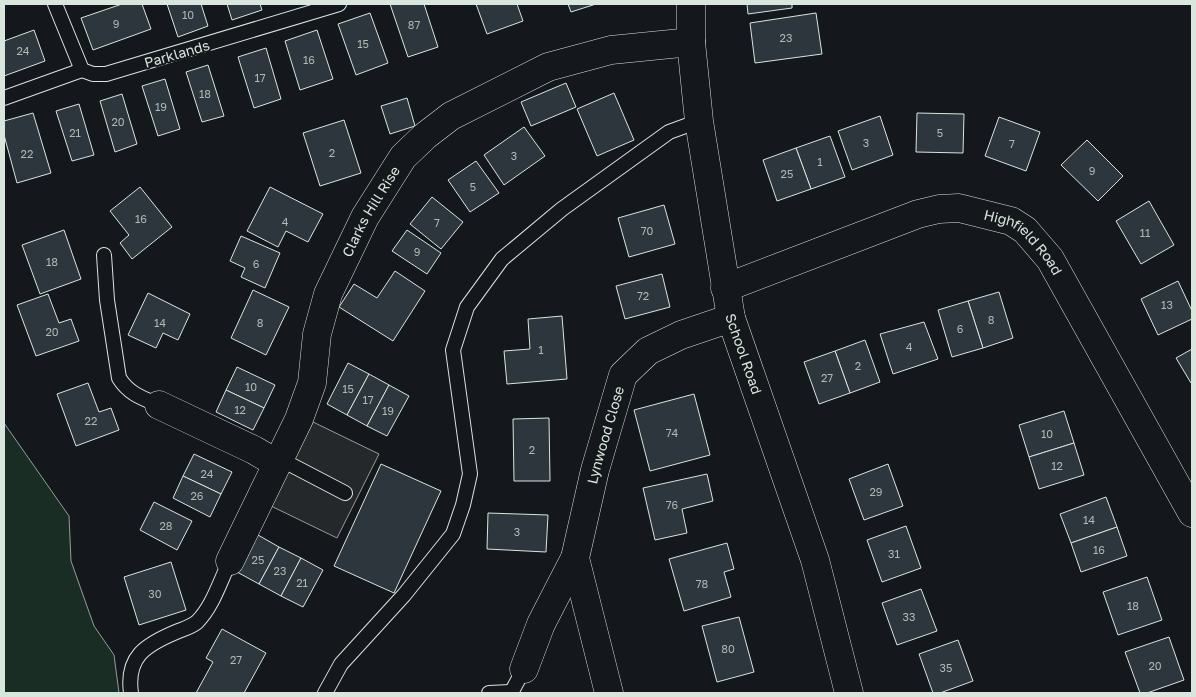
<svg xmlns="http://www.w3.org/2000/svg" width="1196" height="697" font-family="'Golos Text',sans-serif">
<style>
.green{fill:#1a2d24;stroke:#939e99}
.parking{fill:#24282b;stroke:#939e99}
.building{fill:#2c363c;stroke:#d8e6dc}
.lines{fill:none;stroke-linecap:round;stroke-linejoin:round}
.lane-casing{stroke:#d8e6dc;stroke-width:16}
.street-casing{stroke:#d8e6dc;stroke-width:29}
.lane{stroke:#14181c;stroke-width:14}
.street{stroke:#14181c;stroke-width:28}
.labels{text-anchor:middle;stroke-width:4;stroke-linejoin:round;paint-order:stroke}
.number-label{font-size:11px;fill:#adbab4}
.street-label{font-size:14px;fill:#d8e6dc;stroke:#14181c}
</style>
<rect width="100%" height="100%" fill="#14181c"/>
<polygon class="green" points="4,423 69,516 71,561 94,626 114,655 119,693 4,693"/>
<polygon class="parking" points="313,422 379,454 337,538 271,506"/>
<g class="building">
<polygon points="122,4 142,4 151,29 93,50 81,18"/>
<polygon points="167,4 201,4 208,26 178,37"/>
<polygon points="227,4 260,4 262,10 232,20"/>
<polygon points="390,4 424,4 438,47 408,57"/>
<polygon points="476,4 517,4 523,21 487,34"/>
<polygon points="568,4 596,4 571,12"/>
<polygon points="747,4 792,4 792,8 748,14"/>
<polygon points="370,13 388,63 356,75 338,24"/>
<polygon points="816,13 822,54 755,63 750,23"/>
<polygon points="34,30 45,61 4,76 4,41"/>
<polygon points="317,30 333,79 300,90 285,41"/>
<polygon points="266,48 281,99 254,108 238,57"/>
<polygon points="208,65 224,116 202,122 186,72"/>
<polygon points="165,79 180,129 158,136 142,86"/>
<polygon points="566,83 576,107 531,126 521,102"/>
<polygon points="614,93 634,140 597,156 577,109"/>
<polygon points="122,94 137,144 115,152 100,101"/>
<polygon points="407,98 415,126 390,134 381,106"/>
<polygon points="79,104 94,155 72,161 56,111"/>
<polygon points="33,113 51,173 17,183 4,135 4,121"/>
<polygon points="917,113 964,114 963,153 916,152"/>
<polygon points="880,116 893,155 852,170 838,131"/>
<polygon points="999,117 1040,132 1026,171 985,156"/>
<polygon points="344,120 361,173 320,186 303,133"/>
<polygon points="524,127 545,156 504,185 484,155"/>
<polygon points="830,136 845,177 811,189 796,148"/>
<polygon points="1087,140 1123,176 1098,201 1061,165"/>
<polygon points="796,148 811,189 777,201 763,160"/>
<polygon points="476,161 499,193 470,212 448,180"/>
<polygon points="140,187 172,227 132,259 120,243 129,235 110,211"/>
<polygon points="270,187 323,214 308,242 286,231 278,247 247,231"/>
<polygon points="432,197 463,222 441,249 410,224"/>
<polygon points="1149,201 1174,245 1141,264 1116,221"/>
<polygon points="664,205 675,244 629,257 618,218"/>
<polygon points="64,230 81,279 40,294 22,245"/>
<polygon points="407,230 441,253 427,274 392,251"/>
<polygon points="241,236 280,253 265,288 241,277 245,268 230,261"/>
<polygon points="395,271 425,291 393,341 339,307 354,284 377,298"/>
<polygon points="662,274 670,307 625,319 616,286"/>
<polygon points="1178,281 1192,311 1192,319 1158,335 1141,299"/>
<polygon points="253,290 289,307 266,355 231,338"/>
<polygon points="999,292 1013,338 983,348 968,301"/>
<polygon points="148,293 190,314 178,340 163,333 156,348 128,335"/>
<polygon points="48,294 59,323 71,319 79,341 36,356 17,305"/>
<polygon points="968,301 983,348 952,357 938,310"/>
<polygon points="562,316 567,379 507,384 504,351 530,349 528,319"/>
<polygon points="924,322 938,359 893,374 880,334"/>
<polygon points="865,340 880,382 850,393 835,351"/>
<polygon points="1192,349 1192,383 1191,383 1176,358"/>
<polygon points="835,351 850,393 819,404 804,362"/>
<polygon points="348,363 369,374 347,415 327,404"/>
<polygon points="237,367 275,385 264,408 226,390"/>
<polygon points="369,374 389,385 367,426 347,415"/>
<polygon points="88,383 99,412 111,408 119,430 76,446 57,394"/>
<polygon points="389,385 409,396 387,436 367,426"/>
<polygon points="226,390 264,408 253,430 216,412"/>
<polygon points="694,394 710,455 650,471 634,410"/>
<polygon points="1064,411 1074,443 1029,457 1019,425"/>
<polygon points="549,418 550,481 514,481 513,419"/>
<polygon points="1074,443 1084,475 1039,489 1029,457"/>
<polygon points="194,454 232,472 221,494 183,476"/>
<polygon points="381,464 441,491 394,593 334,566"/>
<polygon points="888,464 903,506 864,520 849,479"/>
<polygon points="707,474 713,501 682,509 687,533 655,540 643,488"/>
<polygon points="183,476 221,494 210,517 173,498"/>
<polygon points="1106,497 1117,527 1071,543 1060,514"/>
<polygon points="154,502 192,521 177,550 140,530"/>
<polygon points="488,513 548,515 546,552 487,549"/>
<polygon points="906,526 921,568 882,582 867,540"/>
<polygon points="1117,527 1127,556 1081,572 1071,543"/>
<polygon points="258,535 279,547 259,584 237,572"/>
<polygon points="727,543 734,569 724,572 731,597 684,611 669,559"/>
<polygon points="279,547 301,558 281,596 259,584"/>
<polygon points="301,558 323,570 303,607 281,596"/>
<polygon points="171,562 186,610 139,625 124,577"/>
<polygon points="1147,577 1162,620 1118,635 1103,592"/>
<polygon points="921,589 937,631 897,645 882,603"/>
<polygon points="739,617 754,672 717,682 702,626"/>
<polygon points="222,629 266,653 244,693 196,693 213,662 206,658"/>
<polygon points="1169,637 1184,680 1147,693 1140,693 1125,652"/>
<polygon points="958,640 973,681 940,693 933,693 919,654"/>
</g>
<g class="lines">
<defs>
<g id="lane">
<polyline points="55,4 82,70 93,74 106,74 339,4"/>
<polyline points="4,98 82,70"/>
<path d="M104 255 107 300 119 378C129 394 142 398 159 405"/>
<polyline points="278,458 345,493"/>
<path d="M131 693C126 657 145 645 176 632 183 629 191 627 197 622 213 606 220 581 230 561"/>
<polyline points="325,693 341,664 404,595 453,534 463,505 470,474 453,350 467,307 502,259 562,209 669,132 699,121"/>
<polyline points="489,693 511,692"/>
<polyline points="511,693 524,669"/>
</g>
<g id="street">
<path id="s1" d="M691 4V42L699 121 731 318 815 560 849 693"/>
<path id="s2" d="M725 288 918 214 939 209 959 208 1011 221 1025 230 1050 259 1192 513"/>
<polyline points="159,405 254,450 276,463"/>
<path id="s3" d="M230 561 299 419 312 383 317 334 328 294 365 217 403 157 425 136 451 116 548 67 611 50 691 42"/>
<polyline points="524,669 541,624 575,558"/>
<path id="s4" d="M609 693 575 558 595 470 623 375 648 351 681 335 731 318"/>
</g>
</defs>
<use href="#lane" class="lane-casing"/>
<use href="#street" class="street-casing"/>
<use href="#lane" class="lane"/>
<use href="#street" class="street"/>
</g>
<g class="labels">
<g class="number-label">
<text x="188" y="19">10</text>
<text x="116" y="28">9</text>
<text x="414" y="29">87</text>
<text x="786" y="42">23</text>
<text x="363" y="48">15</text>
<text x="23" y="55">24</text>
<text x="309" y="64">16</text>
<text x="260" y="82">17</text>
<text x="205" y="98">18</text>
<text x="161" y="111">19</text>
<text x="118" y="126">20</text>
<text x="75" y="137">21</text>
<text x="940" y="137">5</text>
<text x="866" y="147">3</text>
<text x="1012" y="148">7</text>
<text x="332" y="157">2</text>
<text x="27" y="158">22</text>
<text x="514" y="160">3</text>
<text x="820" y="166">1</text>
<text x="1092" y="175">9</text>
<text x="787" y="178">25</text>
<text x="473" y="191">5</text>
<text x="141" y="223">16</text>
<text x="285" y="226">4</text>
<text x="437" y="227">7</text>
<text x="647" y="235">70</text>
<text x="1145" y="237">11</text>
<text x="417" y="256">9</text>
<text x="52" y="266">18</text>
<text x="256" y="268">6</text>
<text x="643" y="300">72</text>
<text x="1167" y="309">13</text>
<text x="991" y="324">8</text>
<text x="160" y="327">14</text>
<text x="260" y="327">8</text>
<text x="960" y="333">6</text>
<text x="52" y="336">20</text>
<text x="909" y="351">4</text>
<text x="541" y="354">1</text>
<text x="858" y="370">2</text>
<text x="827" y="382">27</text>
<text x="251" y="391">10</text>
<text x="348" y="393">15</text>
<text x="368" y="404">17</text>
<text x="240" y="414">12</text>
<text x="388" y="415">19</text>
<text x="91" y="425">22</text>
<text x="672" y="437">74</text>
<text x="1047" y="438">10</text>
<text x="532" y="454">2</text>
<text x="1057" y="470">12</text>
<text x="207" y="478">24</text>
<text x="876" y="496">29</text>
<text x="197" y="500">26</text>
<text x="672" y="509">76</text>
<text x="1089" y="524">14</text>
<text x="166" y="530">28</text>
<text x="517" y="536">3</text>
<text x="1099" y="554">16</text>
<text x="894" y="558">31</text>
<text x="258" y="564">25</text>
<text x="280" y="575">23</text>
<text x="302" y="587">21</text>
<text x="702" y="588">78</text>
<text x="155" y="598">30</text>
<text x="1133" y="610">18</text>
<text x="909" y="621">33</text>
<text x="728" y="653">80</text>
<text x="236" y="664">27</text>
<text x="1155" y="670">20</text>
<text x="946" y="672">35</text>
</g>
<g class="street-label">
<text transform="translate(177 54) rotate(-16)" y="5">Parklands</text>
<text dy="5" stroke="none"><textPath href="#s3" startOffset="380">Clarks Hill Rise</textPath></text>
<text dy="5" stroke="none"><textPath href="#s2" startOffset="324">Highfield Road</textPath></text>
<text dy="5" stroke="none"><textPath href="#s1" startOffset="355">School Road</textPath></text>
<text dy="5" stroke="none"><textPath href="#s4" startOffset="266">Lynwood Close</textPath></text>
</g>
</g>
<rect width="1196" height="697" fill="none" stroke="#d8e6dc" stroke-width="10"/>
</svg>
